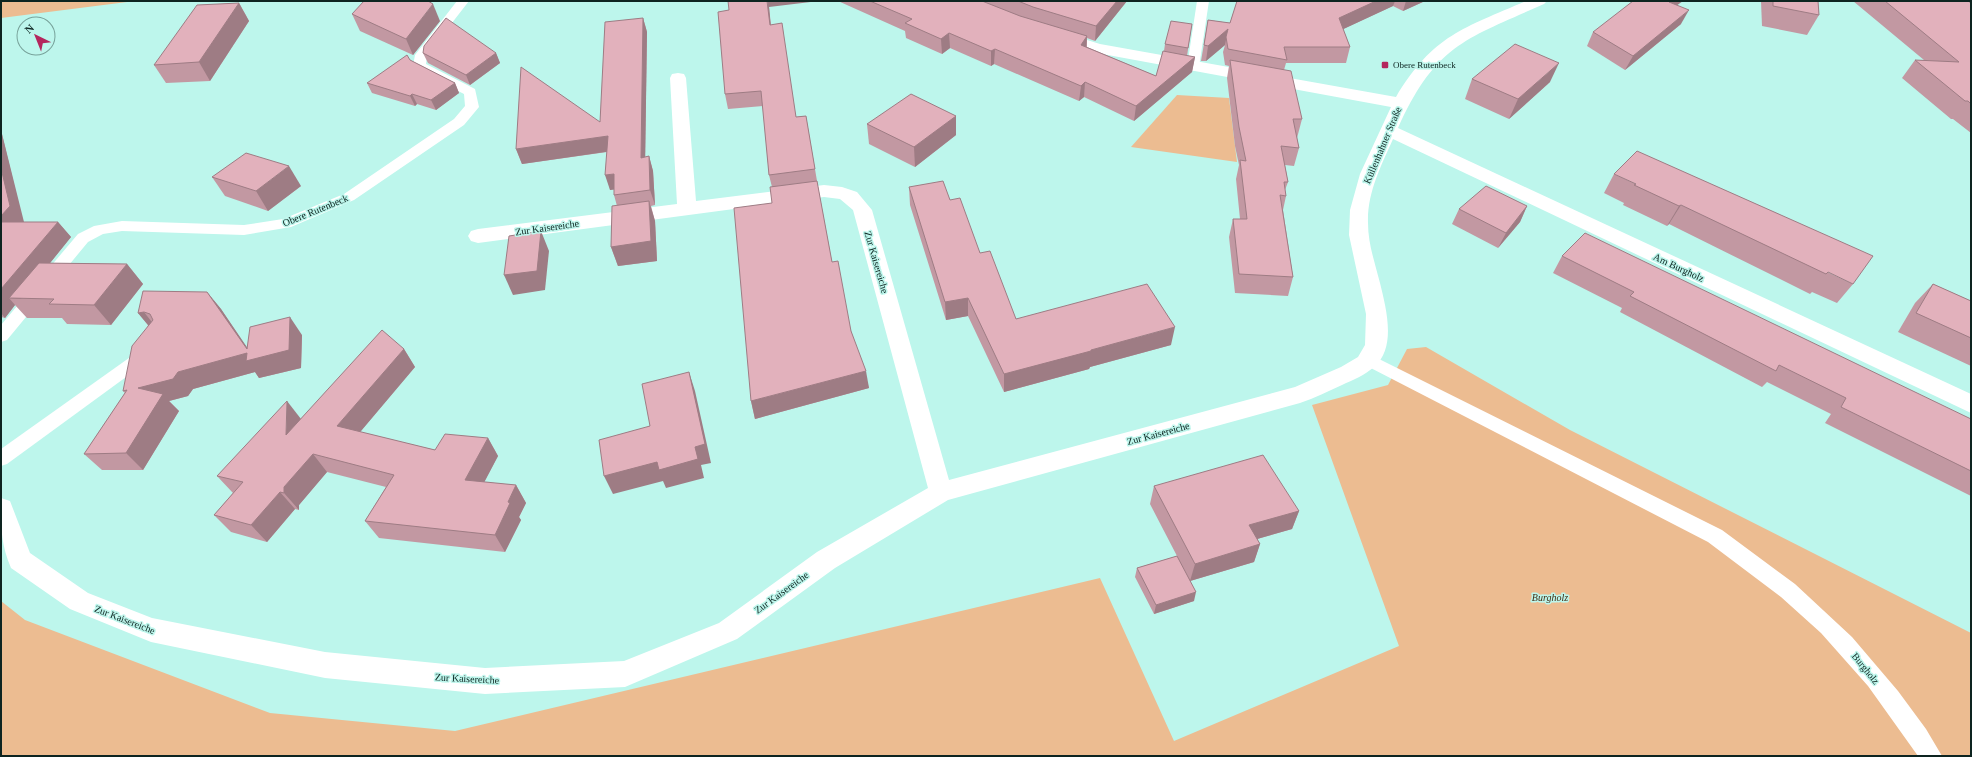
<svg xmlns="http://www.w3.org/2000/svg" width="1972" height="757" font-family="Georgia,serif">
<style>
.green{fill:#ecbc91}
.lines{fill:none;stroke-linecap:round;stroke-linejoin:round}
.lane{fill:#fff;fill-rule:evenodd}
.street{fill:#fff;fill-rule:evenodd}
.wall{fill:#c298a2}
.shaded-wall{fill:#9e7c84}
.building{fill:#e2b1bc;stroke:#9e7c84}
.poi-dot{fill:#b4265d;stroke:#bdf6ec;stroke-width:1.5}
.labels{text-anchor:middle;stroke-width:3;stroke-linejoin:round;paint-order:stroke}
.far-poi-label{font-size:9px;fill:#0d2420;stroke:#bdf6ec;text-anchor:start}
.street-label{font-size:10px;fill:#0d2420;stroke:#bdf6ec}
.park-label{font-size:10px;font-style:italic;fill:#432a10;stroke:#bdf6ec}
</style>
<rect width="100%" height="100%" fill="#bdf6ec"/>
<g class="green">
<polygon points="1,1 135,1 1,18"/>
<polygon points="1177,95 1229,98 1237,162 1131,147"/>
<polygon points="1426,347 1570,430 1971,633 1971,756 1,756 1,601 25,620 270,713 455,731 1100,578 1174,741 1399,646 1312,405 1388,385 1407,349"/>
</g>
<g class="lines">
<g class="lane">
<polygon points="457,1 469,1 427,55 426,64 475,89 479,107 464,125 354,200 291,227 244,235 122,231 103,234 88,242 7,340 1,342 1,325 78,234 94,226 122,221 244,225 283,219 344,194 454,119 465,106 464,94 415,69 413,66 415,55"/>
<polygon points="1197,1 1209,1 1199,67 1193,71 1187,67"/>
<polygon points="146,346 152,348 154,352 148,361 7,464 1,466 1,449 136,353 140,348"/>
<polygon points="1369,354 1722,530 1795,584 1852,637 1898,691 1926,729 1942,756 1918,756 1868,686 1821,633 1781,597 1708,542 1363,364 1361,360 1363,356"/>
</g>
<path class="street" d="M1526 1H1547L1544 4C1466 39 1436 44 1398 128L1971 394V413L1393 139C1381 166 1367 193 1368 223 1368 244 1375 263 1380 283 1386 308 1397 347 1374 367 1365 375 1353 380 1342 385 1328 391 1315 398 1300 403L948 500 835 568 737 639 625 687 485 694 325 678 151 642 70 609 11 568C0 542 1 525 1 498L10 501 30 553 88 593 152 618 325 652 485 668 624 661 719 623 817 552 928 488 853 210 840 199 824 197 478 243 471 241 468 236 471 231 478 229 677 204 670 78 672 74 678 73 684 74 686 78 696 201 824 185 842 187 857 192 872 210 949 480 1295 387 1341 367 1358 357 1365 345 1366 314 1349 235 1350 210 1360 174 1391 107 1097 53 1052 39 1050 36 1052 33 1058 31 1100 44 1396 97C1433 35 1464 28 1526 1Z"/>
</g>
<g class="wall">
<polygon points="838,1 1127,1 1095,41 1087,38 1087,47 1156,76 1164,51 1165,44 1192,24 1187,56 1195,57 1192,72 1134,121 1084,97 1079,101 994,64 991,66 950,48 942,54 906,38 905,31"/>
<polygon points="1237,1 1425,1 1403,11 1393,6 1343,29 1350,47 1346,63 1286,63 1284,70 1302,119 1297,138 1299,148 1294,166 1285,165 1288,182 1285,190 1286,196 1283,210 1293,277 1288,296 1235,293 1229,237 1233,219 1240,219 1236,179 1239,165 1235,146 1227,78 1229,66 1225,65 1223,52 1225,45 1206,61 1201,61 1208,20 1230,23"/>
<polygon points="1761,1 1818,1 1819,15 1807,35 1762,26"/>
<polygon points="1853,1 1971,1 1971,133 1953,119 1951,119 1902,78 1915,60 1924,60"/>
<polygon points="239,3 249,21 210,81 166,83 154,65"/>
<polygon points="1678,5 1681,24 1625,70 1587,46 1593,32"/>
<polygon points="769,7 771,25 796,117 806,116 817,181 832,262 851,331 869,388 755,419 751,401 772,203 772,187 769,175 763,106 728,109 725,94 729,10"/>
<polygon points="352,14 440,21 413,55 360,31"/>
<polygon points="643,18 647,32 645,157 649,156 653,171 655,205 651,206 655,221 657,261 618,266 611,247 617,206 614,195 614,189 610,190 607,152 522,164 516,149 600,122"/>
<polygon points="423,53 496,53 500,63 470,85 428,63"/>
<polygon points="410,60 455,83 459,93 436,110 417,104 415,106 372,93 367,83"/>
<polygon points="1472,79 1550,82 1509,119 1465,99"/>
<polygon points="956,116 956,135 915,167 869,144 867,124"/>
<polygon points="1,130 23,222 58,222 71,237 50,263 127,264 143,284 111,325 67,324 62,318 27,318 15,305 5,318 1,317"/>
<polygon points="1614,174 1853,284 1837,303 1812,292 1810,294 1669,224 1667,226 1623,205 1624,203 1604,193"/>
<polygon points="212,177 301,186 268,211 225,196"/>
<polygon points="909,187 950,200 980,253 1016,319 1171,345 1090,367 1089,369 1004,392 968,316 946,320 910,205"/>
<polygon points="1527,206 1520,222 1498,248 1452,224 1459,209"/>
<polygon points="1562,256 1971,419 1971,496 1825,423 1831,414 1767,382 1762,387 1620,312 1622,308 1553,273"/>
<polygon points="1933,284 1971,301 1971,366 1898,332 1915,303"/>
<polygon points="207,292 221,309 247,348 302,335 301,368 259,378 255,372 193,389 188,396 169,401 179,411 143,470 102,470 84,454 125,393 123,391 148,325 138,313"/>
<polygon points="404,349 415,367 360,432 435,450 488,438 498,456 484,482 516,485 526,503 519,517 521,520 505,552 379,538 365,521 386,487 327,472 299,505 299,510 295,509 267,542 231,532 214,515 233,493 217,476"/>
<polygon points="1154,486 1299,511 1292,529 1257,539 1260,544 1254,562 1190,581 1194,601 1154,614 1135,577 1137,568 1177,556 1150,504"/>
</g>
<g class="shaded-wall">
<polygon points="767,1 819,1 769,7 772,40"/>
<polygon points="1117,1 1127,1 1095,41 1096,26"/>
<polygon points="1376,1 1395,1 1393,6 1335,33 1339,18"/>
<polygon points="1406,1 1425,1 1403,11"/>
<polygon points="1671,1 1683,1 1662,16 1669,2"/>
<polygon points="239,3 249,21 210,81 199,62"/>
<polygon points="433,4 440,21 413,55 406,39"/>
<polygon points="1689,10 1681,24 1625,70 1633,56"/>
<polygon points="643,18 647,32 645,172 641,158"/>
<polygon points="1228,29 1225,45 1206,61 1208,46"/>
<polygon points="949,33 950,48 942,54 941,39"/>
<polygon points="1087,36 1086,51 1081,45"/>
<polygon points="995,49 994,64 991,66 991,51"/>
<polygon points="496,53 500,63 470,85 466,75"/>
<polygon points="1195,57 1192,72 1134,121 1136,106"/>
<polygon points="1559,63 1550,82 1509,119 1518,99"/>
<polygon points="1085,82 1084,97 1079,101 1081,86"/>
<polygon points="455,83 459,93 436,110 431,100"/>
<polygon points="412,94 417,104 415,106 410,96"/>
<polygon points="956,116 956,135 915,167 914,147"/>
<polygon points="1,130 24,222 9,238 1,229"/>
<polygon points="608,136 612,151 522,164 516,149"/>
<polygon points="649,156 653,171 655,205 650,190"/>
<polygon points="289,166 301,186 268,211 256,191"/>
<polygon points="614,174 619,189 610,190 605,175"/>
<polygon points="649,201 655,221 657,261 618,266 611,247"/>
<polygon points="1681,205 1669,224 1667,226 1679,206"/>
<polygon points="1527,206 1520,222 1498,248 1506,233"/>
<polygon points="58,222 71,237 21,299 9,298 15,305 5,318 1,313 1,289"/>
<polygon points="541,231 549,251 545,290 513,295 504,275"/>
<polygon points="127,264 143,284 111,325 94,305"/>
<polygon points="207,292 221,309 255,359 290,317 302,335 301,368 259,378 255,372 193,389 188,396 169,401 179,411 143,470 126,453 138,388 178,372 247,353 247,349"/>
<polygon points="968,298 968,316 946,320 945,302"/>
<polygon points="144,312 158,330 153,331 138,313"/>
<polygon points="1175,327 1171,345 1090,367 1089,369 1004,392 1004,374"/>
<polygon points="404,349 415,367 350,444 337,426"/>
<polygon points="866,371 869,388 755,419 751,401"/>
<polygon points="689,372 695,391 711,463 701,465 704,478 666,488 663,481 613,494 604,476 695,447"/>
<polygon points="287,401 301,419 286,435"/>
<polygon points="488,438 498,456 476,498 465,480"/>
<polygon points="313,454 327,472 299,505 299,510 284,493 284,487"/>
<polygon points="516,485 526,503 519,517 521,520 505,552 495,535 508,502"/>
<polygon points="280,492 295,509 267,542 251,525"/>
<polygon points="1299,511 1292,529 1243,543 1249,525"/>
<polygon points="1260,544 1254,562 1190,581 1195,564"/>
<polygon points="1196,592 1194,601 1154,614 1156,605"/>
</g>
<g class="building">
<polygon points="364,1 428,1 433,4 406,39 352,14"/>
<polygon points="728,1 767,1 770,25 782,23 796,117 806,116 815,169 769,175 761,91 725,94 718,12 729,10"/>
<polygon points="870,1 982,1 1020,16 1087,36 1081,45 1156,76 1163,51 1195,57 1136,106 1085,82 1081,86 995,49 991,51 949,33 941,39 905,23 912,19"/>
<polygon points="1018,1 1117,1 1096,26 1033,7"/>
<polygon points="1237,1 1376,1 1339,18 1350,47 1284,47 1287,60 1228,49 1226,37 1228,29 1208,46 1204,45 1208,20 1230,23"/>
<polygon points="1633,1 1671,1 1669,2 1689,10 1633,56 1593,32"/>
<polygon points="1773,1 1818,1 1819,15 1773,6"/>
<polygon points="1885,1 1968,1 1971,3 1971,104 1968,101 1965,101 1915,60 1959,62"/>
<polygon points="239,3 199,62 154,65 197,5"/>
<polygon points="446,18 496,53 466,75 423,53 424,46"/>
<polygon points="643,18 641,158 649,156 650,190 614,195 614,174 605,175 608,136 516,149 521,67 600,122 605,22"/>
<polygon points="1171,21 1192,24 1188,48 1165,44"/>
<polygon points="1515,44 1559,63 1518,99 1472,79"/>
<polygon points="407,55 410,60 455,83 431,100 412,94 410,96 367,83"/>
<polygon points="1230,60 1291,71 1302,119 1293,119 1299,148 1281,146 1288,182 1284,182 1286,196 1280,195 1293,277 1239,274 1233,219 1247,219 1240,160 1246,161 1239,127"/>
<polygon points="911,94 956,116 914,147 867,124"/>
<polygon points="1637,151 1873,256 1853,284 1828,272 1826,274 1681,205 1679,206 1634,185 1636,184 1614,174"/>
<polygon points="246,153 289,166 256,191 212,177"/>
<polygon points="1,168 10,206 1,216"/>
<polygon points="817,181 832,262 838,261 851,331 866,371 751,401 734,208 772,203 770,187"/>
<polygon points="943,181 950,200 960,198 980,253 990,251 1016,319 1147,284 1175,327 1091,350 1091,351 1004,374 968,298 945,302 909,187"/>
<polygon points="1486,186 1527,206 1506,233 1459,209"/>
<polygon points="649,201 651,241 611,247 612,206"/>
<polygon points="1,222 58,222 1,289"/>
<polygon points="541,231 537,271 504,275 509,236"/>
<polygon points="1585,233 1971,419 1971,471 1841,407 1846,398 1779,365 1776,371 1630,296 1634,292 1562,256"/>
<polygon points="39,263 127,264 94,305 49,304 54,299 9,298"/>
<polygon points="1933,284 1971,301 1971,338 1916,313"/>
<polygon points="143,291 207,292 247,349 250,327 290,317 289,350 246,361 247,353 178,372 173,379 138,388 163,394 126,453 84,454 127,390 123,391 132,346 153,320 150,314 144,312 138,313"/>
<polygon points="382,330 404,349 337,426 435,450 445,434 488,438 465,480 516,485 508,502 510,503 495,535 365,521 394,475 313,454 284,487 284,493 280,492 251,525 214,515 243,482 217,476 287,401 286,435"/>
<polygon points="689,372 705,444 695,447 698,459 659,470 657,462 604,476 599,440 650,426 642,384"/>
<polygon points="1263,455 1299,511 1249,525 1260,544 1195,564 1154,486"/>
<polygon points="1177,556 1196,592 1156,605 1137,568"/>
</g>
<rect class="poi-dot" x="1381" y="61" width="8" height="8" rx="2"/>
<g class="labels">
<g class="far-poi-label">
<text x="1393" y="68">Obere Rutenbeck</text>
</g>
<g class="street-label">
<text transform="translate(1382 145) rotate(-67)" y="4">Küllenhahner Straße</text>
<text transform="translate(315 210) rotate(-22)" y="4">Obere Rutenbeck</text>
<text transform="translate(547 227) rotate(-8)" y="4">Zur Kaisereiche</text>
<text transform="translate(877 262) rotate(74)" y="4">Zur Kaisereiche</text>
<text transform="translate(1679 267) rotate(25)" y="4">Am Burgholz</text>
<text transform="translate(1158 433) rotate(-15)" y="4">Zur Kaisereiche</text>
<text transform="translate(781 592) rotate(-36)" y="4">Zur Kaisereiche</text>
<text transform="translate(125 619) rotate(21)" y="4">Zur Kaisereiche</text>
<text transform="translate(1866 668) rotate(51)" y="4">Burgholz</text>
<text transform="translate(467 678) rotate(3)" y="4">Zur Kaisereiche</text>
</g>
<g class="park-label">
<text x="1550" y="601">Burgholz</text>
</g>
</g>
<rect width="1972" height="757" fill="none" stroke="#0d2420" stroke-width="4"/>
<g transform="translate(36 36) rotate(317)"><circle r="19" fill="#bdf6ec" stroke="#77a29a"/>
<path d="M0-3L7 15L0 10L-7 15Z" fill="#b4265d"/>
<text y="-6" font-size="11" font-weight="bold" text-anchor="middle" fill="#0d2420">N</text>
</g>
</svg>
